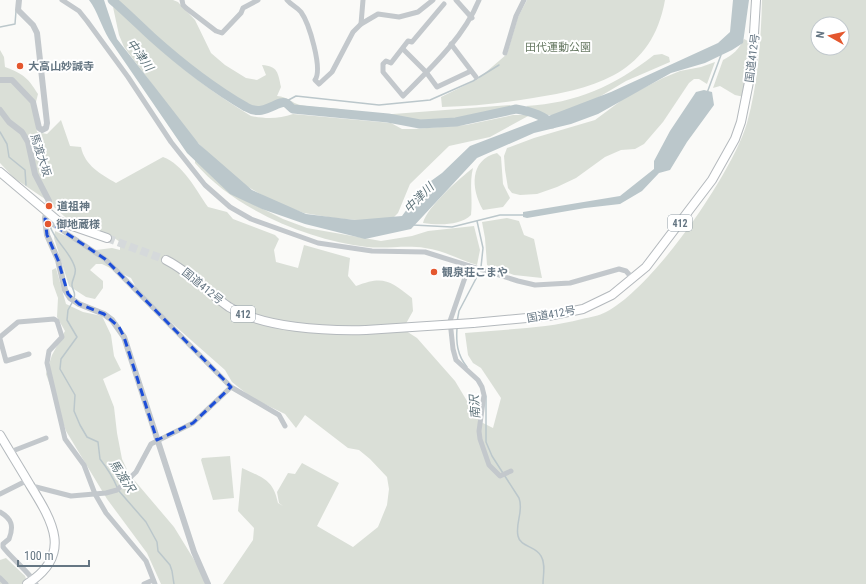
<svg xmlns="http://www.w3.org/2000/svg" width="866" height="584" font-family="'Roboto Condensed','Noto Sans JP',sans-serif">
<style>
.green{fill:#dadfd7;fill-rule:evenodd}
.water{fill:#bbc7cb}
.lines{fill:none;stroke-linecap:round;stroke-linejoin:round}
.stream{stroke:#bbc7cb;stroke-width:1.5}
.river{stroke:#bbc7cb;stroke-width:9}
.trunk-tunnel{stroke:#d5d9db;stroke-width:8;stroke-dasharray:8 4;stroke-linecap:butt}
.trunk-casing{stroke:#b4b9bd;stroke-width:10}
.minor{stroke:#c3c8cc;stroke-width:5}
.tertiary{stroke:#c3c8cc;stroke-width:6}
.trunk{stroke:#fff;stroke-width:8}
.trunk-bridge-casing{stroke:#b4b9bd;stroke-width:10;stroke-linecap:butt}
.trunk-bridge{stroke:#fff;stroke-width:8}
.marked{fill:none;stroke:#1d4ed8;stroke-width:3;stroke-dasharray:8 5;stroke-linejoin:round}
.poi-dot{fill:#e4572e;stroke:#fff;stroke-width:1.5}
.labels{text-anchor:middle;stroke-width:4;stroke-linejoin:round;paint-order:stroke}
.shield{fill:#fff;stroke:#939fa8;stroke-width:1}
.shield-label{font-size:10px;font-weight:bold;fill:#657683}
.park-label{font-size:11px;fill:#687a64;stroke:#fff}
.street-label{font-size:11px;fill:#657683;stroke:#fff}
.poi-label{font-size:11px;font-weight:bold;fill:#657683;stroke:#fff;text-anchor:start}
.water-label{font-size:12px;font-style:italic;fill:#60757c;stroke:#fff}
</style>
<rect width="100%" height="100%" fill="#fafaf8"/>
<g class="green">
<path d="M113 0H173L178 2 195 20 211 53 225 65 246 78 257 80 266 75 262 65C278 66 278 73 281 87L277 96C288 97 292 103 300 105 317 108 334 107 350 111V113L298 108 286 99 260 108 238 101 184 62Z"/>
<path d="M527 0H665C652 73 597 88 533 98 502 103 474 106 442 107L441 97 478 79 507 54 518 17Z"/>
<path d="M762 0H866V584H223L253 540 254 528 238 511 242 468C263 478 273 479 278 503L283 506 279 503 277 492 288 473 295 474 302 463 339 483 317 526 353 547 378 527 387 505 389 489 387 477 370 459 359 450 348 448 305 415 296 428 285 414 252 398 232 382 225 370 140 295 131 278 102 264H96L90 270 103 281V288L95 299 86 297 69 286 54 238 55 231 96 250 112 248 120 250V242L110 235 94 232 74 225 45 199 14 178 0 163V50L4 57 5 67C24 74 28 78 38 94L34 110 37 132 47 134 61 120 70 146 81 147C85 166 101 174 116 183L163 157C183 164 196 190 208 207L227 212 233 219 275 235 279 239 274 250 276 262 298 268 304 245 350 258 348 276 356 286C384 275 390 281 412 298L413 311 403 329 417 338 455 381 479 421 493 428 501 398 481 368 473 363 468 355 465 333C505 329 544 329 582 319 590 317 599 316 606 312 653 288 732 174 747 123 758 84 761 40 762 0ZM818 24H842V48H818Z"/>
<path d="M113 7C131 18 142 33 157 46 185 72 218 96 251 116 266 119 279 119 293 114L391 123 402 129H414L466 125 513 115H530L490 137 449 146 410 184 398 213 392 219 366 221 334 218 304 213 274 202 236 180 191 136 124 47 119 35Z"/>
<path d="M744 39 748 41 744 97 735 95 720 86 713 88 723 60C733 55 739 49 744 39Z"/>
<path d="M662 54 669 57 670 62 626 81 589 103 557 115H541L526 106C577 103 614 86 654 55Z"/>
<polygon points="715,62 707,84 699,79 694,79 689,83 663,122 644,144 635,149 621,150 605,157 576,178 557,187 537,194 520,195 512,193 508,188 505,170 504,156 507,148 534,138 595,120 626,97 663,78 680,71 701,67"/>
<path d="M510 105 512 108C470 121 423 125 380 115Z"/>
<path d="M497 153 501 157 503 184 510 198 503 207 483 210C471 189 469 160 497 153Z"/>
<path d="M195 159 243 199 283 219 307 228 381 241 412 236 428 231 474 226 480 250 477 265C459 260 443 250 425 248 406 245 386 249 367 247 308 240 234 209 195 163Z"/>
<path d="M473 168C469 183 473 199 471 215 460 226 438 225 423 223 427 207 460 178 473 168Z"/>
<polygon points="507,218 519,221 524,235 534,239 542,278 514,275 487,265 485,238 482,222"/>
<polygon points="56,268 66,304 83,312 102,316 111,335 114,356 121,370 103,379 114,407 117,433 122,459 129,474 174,527 201,571 205,584 161,584 147,553 107,499 66,431 46,374 52,355 65,331 57,317 58,298 53,284 52,270"/>
<polygon points="230,456 234,498 213,500 201,460 202,458"/>
<polygon points="6,558 25,576 28,584 0,584 0,560"/>
</g>
<g class="water">
<path d="M89 0H104L117 39 154 86 199 144 252 190 306 214 355 220 402 216 424 186 442 173 470 146 611 92 718 43 730 32 733 0H749L743 43 732 50 705 63 671 73 598 114 571 124 534 133 477 158 411 229 365 239 305 224 262 209 230 194 187 153 109 39C101 26 98 12 89 0Z"/>
<polygon points="704,90 712,92 714,105 687,142 670,170 659,173 642,191 620,204 585,208 527,218 523,217 523,212 620,196 654,169 654,161 670,131 696,92"/>
</g>
<g class="lines">
<g class="stream">
<polyline points="0,27 15,24 16,11"/>
<polyline points="707,93 721,55"/>
<polyline points="283,103 296,96 379,105 430,100 473,81 499,65"/>
<polyline points="0,132 7,144 9,157 25,170 26,185"/>
<polyline points="477,221 483,248 481,267"/>
<polyline points="413,225 452,227 500,215 523,215"/>
<path d="M50 226C55 242 71 252 75 268 77 275 71 280 72 286 73 291 76 293 74 298"/>
<path d="M73 301 68 310 67 320 77 337 61 359 60 369 75 395 74 411 80 425 87 437 98 442 100 459C107 468 113 477 117 487"/>
<polyline points="457,322 459,311 480,271"/>
<path d="M457 328C456 342 457 355 467 367"/>
<path d="M486 396V442L492 456 519 498C524 511 515 523 518 536 520 547 536 546 541 556 546 564 543 575 543 584"/>
<polyline points="119,491 146,522 157,542 158,551 170,565 172,571 174,584"/>
</g>
<path class="river" d="M112 0C126 12 139 25 152 37 181 63 213 88 246 107 264 118 278 99 286 103 289 105 291 108 293 109L388 118 420 124 456 122 516 109C529 111 543 115 552 124"/>
<polyline class="trunk-tunnel" points="107,238 166,260"/>
<defs>
<g id="trunk">
<polyline points="0,172 58,221 107,238"/>
<path d="M166 260C190 272 207 292 229 307 264 328 325 331 366 330"/>
<polyline points="473,323 548,316 583,309 612,295 646,267 712,180 735,139 741,122 752,67 756,0"/>
<path d="M0 435C10 452 20 468 30 485 53 522 73 555 27 584"/>
</g>
</defs>
<use href="#trunk" class="trunk-casing"/>
<g class="minor">
<polyline points="62,0 79,11 87,21 128,77 171,142 205,185 230,207 251,219 318,243 372,251 425,252 518,281 535,285 570,283 619,269 626,271 633,279"/>
<polyline points="182,0 183,5 186,8 216,31 222,33 241,13 243,8 258,0"/>
<path d="M287 0C291 5 297 7 301 12 309 23 323 69 315 80L319 84 332 72 353 32 361 24 378 14 399 17 418 12 433 0"/>
<polyline points="456,0 472,18"/>
<path d="M444 4 412 42 408 41 391 63 386 61 383 64V72L403 96C431 68 464 37 479 0"/>
<polyline points="361,24 363,0"/>
<polyline points="451,44 476,77"/>
<polyline points="403,49 426,72 437,87 471,71"/>
<polyline points="505,53 516,16 524,0"/>
<polyline points="45,219 105,259 231,387 279,415 285,426"/>
<polyline points="469,266 450,321 453,349 456,360 478,380 482,387 484,395 479,431 480,439 489,465 500,476 511,471"/>
<polyline points="0,337 18,322 54,319 57,321 62,337 49,351 47,363 65,439 84,465 95,494 106,513 146,561 155,584"/>
<polyline points="0,339 6,361 29,354"/>
<polyline points="10,452 46,438"/>
<polyline points="33,489 36,487 71,496 106,493 117,490 136,472 151,444 193,423 231,387"/>
<polyline points="0,494 28,480"/>
<path d="M0 512C12 519 14 526 9 539L3 544V547C11 558 31 574 36 584"/>
<polyline points="0,578 6,584"/>
<polyline points="144,584 153,580"/>
</g>
<g class="tertiary">
<polyline points="0,80 12,80 33,102 39,128 42,130 46,128 47,123 37,33 33,25 18,10 19,0"/>
<polyline points="0,110 9,122 22,132 28,142 35,174 49,201 45,218 47,235 58,260 65,290 70,298 79,304 104,314 112,320 124,337 194,552 208,584"/>
</g>
<use href="#trunk" class="trunk"/>
<defs>
<polyline id="trunk-bridge" points="366,330 473,323"/>
</defs>
<use href="#trunk-bridge" class="trunk-bridge-casing"/>
<use href="#trunk-bridge" class="trunk-bridge"/>
</g>
<path class="marked" d="M45 219 105 259 231 387 193 423 157 440 124 337 119 327 104 314 79 304 68 294 58 260 47 235Z"/>
<g class="poi-dot">
<circle cx="20" cy="66" r="4"/>
<circle cx="49" cy="206" r="4"/>
<circle cx="48" cy="224" r="4"/>
<circle cx="434" cy="272" r="4"/>
</g>
<g class="labels">
<g class="shield">
<rect x="668" y="215" width="24" height="16" rx="3"/>
<rect x="231" y="306" width="24" height="16" rx="3"/>
</g>
<g class="shield-label">
<text x="680" y="227">412</text>
<text x="243" y="318">412</text>
</g>
<g class="park-label">
<text x="558" y="51">田代運動公園</text>
</g>
<g class="street-label">
<text transform="translate(752 58) rotate(-83)" y="4">国道412号</text>
<text transform="translate(41 155) rotate(72)" y="4">馬渡大坂</text>
<text transform="translate(203 286) rotate(39)" y="4">国道412号</text>
<text transform="translate(551 314) rotate(-10)" y="4">国道412号</text>
</g>
<g class="poi-label">
<text x="28" y="70">大高山妙誠寺</text>
<text x="57" y="210">道祖神</text>
<text x="56" y="228">御地蔵様</text>
<text x="442" y="276">観泉荘こまや</text>
</g>
<g class="water-label">
<text transform="translate(140 55) rotate(54)" y="4">中津川</text>
<text transform="translate(419 198) rotate(-45)" y="4">中津川</text>
<text transform="translate(475 407) rotate(-94)" y="4">南沢</text>
<text transform="translate(122 476) rotate(57)" y="4">馬渡沢</text>
</g>
</g>
<g transform="translate(830 36) rotate(278)"><circle r="19" fill="#ffffff" stroke="#c1c8cd"/>
<path d="M0-3L7 15L0 10L-7 15Z" fill="#e4572e"/>
<text y="-6" font-size="11" font-weight="bold" text-anchor="middle" fill="#657683">N</text>
</g>
<path d="M18 560v6h71v-6" fill="none" stroke="#657683" stroke-width="2"/>
<text x="24" y="560" font-size="12" fill="#657683" stroke="#ffffff" stroke-width="3" paint-order="stroke">100 m</text>
</svg>
